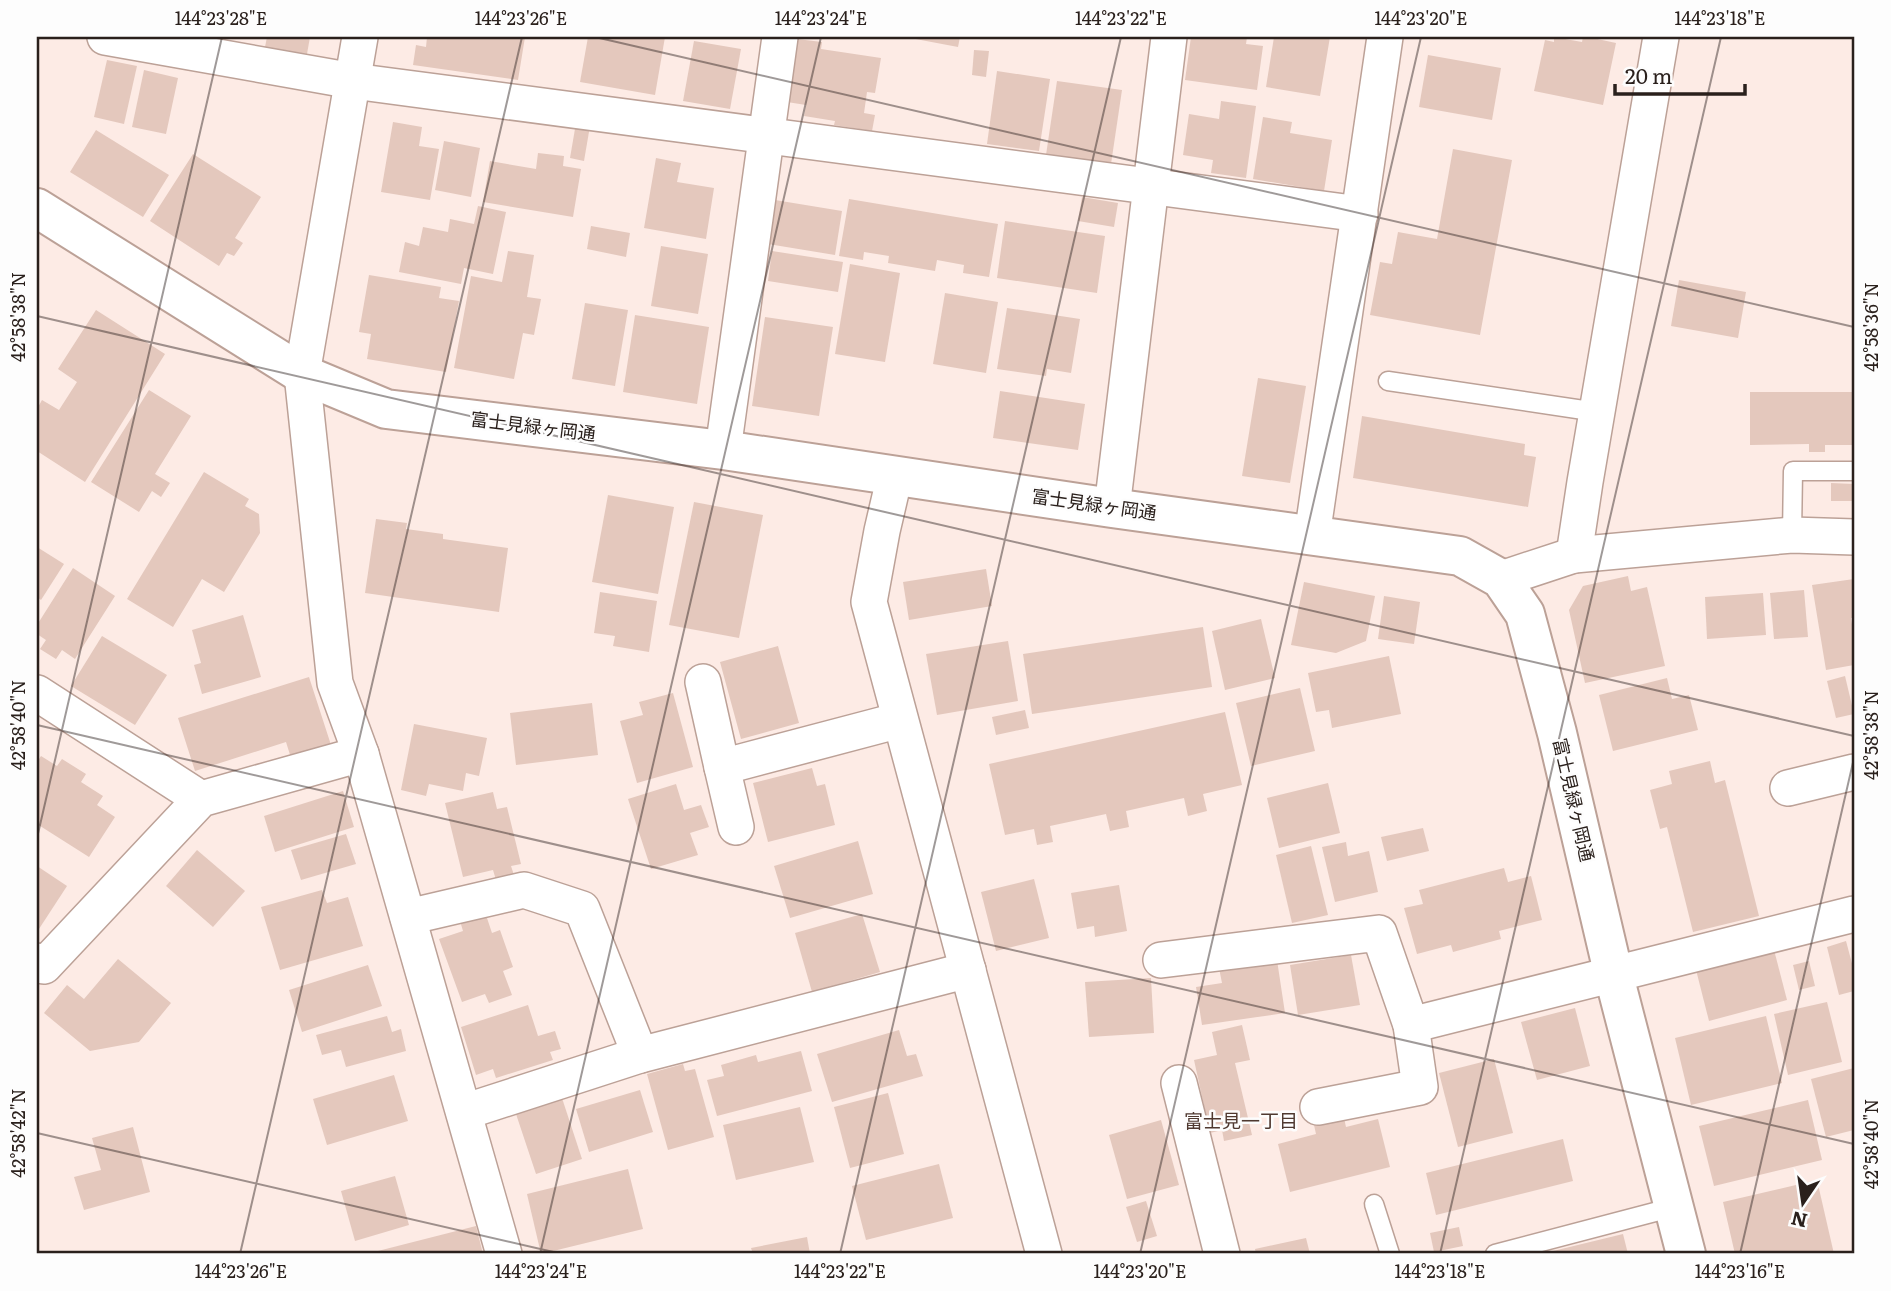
<svg xmlns="http://www.w3.org/2000/svg" width="1891" height="1291" font-family="Literata,'Noto Sans JP',serif">
<style>
.building{fill:#e4c8bd}
.lines{fill:none;stroke-linecap:round;stroke-linejoin:round}
.service-casing{stroke:#bca197;stroke-width:21}
.minor-casing{stroke:#bca197;stroke-width:38}
.tertiary-casing{stroke:#bca197;stroke-width:42}
.service{stroke:#fff;stroke-width:18}
.minor{stroke:#fff;stroke-width:35}
.tertiary{stroke:#fff;stroke-width:38}
.ticks{fill:none;stroke:#2a201c;stroke-width:2;stroke-opacity:0.45}
.labels{text-anchor:middle;stroke-width:5;stroke-linejoin:round;paint-order:stroke}
.street-label{font-size:18px;fill:#2a201c;stroke:#fdfdfd}
.neighbourhood-label{font-size:19px;fill:#4f3930;stroke:#fdfdfd}
.neatline{fill:none;stroke:#2a201c;stroke-width:2.5}
.ticks-label{font-size:18px;text-anchor:middle;fill:#2a201c}
</style>
<rect width="100%" height="100%" fill="#fdebe5"/>
<g class="building">
<polygon points="267,37 310,37 307,54 265,47"/>
<polygon points="427,37 525,37 518,80 413,65 416,45 426,47"/>
<polygon points="588,37 665,37 655,95 580,82"/>
<polygon points="905,37 960,37 958,47"/>
<polygon points="1191,37 1213,39 1213,37 1247,37 1246,44 1263,46 1257,90 1185,80"/>
<polygon points="1274,37 1330,37 1320,96 1266,87"/>
<polygon points="1554,37 1582,42 1583,37 1588,37 1616,43 1603,105 1534,91 1545,40 1554,42"/>
<polygon points="797,39 822,42 821,49 881,58 875,93 867,92 864,113 875,115 872,131 834,125 835,121 804,116 806,105 787,102"/>
<polygon points="694,41 741,49 730,109 683,101"/>
<polygon points="974,50 989,51 986,77 972,75"/>
<polygon points="1428,55 1501,68 1492,120 1419,107"/>
<polygon points="107,60 137,66 124,124 94,117"/>
<polygon points="144,70 178,78 166,134 132,127"/>
<polygon points="997,71 1050,79 1039,151 987,144"/>
<polygon points="1057,81 1122,90 1111,164 1046,155"/>
<polygon points="1221,101 1256,106 1246,178 1211,173 1213,160 1183,155 1189,114 1219,119"/>
<polygon points="1263,117 1292,122 1290,133 1332,140 1324,191 1253,179"/>
<polygon points="393,122 422,127 419,146 439,149 430,200 381,192"/>
<polygon points="576,123 590,126 584,161 570,158"/>
<polygon points="96,130 169,175 143,217 70,172"/>
<polygon points="444,141 480,148 471,197 435,190"/>
<polygon points="1453,149 1512,160 1480,335 1370,315 1380,262 1392,264 1398,232 1437,239"/>
<polygon points="538,153 564,156 563,166 581,169 573,217 483,202 490,161 536,169"/>
<polygon points="193,154 261,197 235,238 243,243 234,256 227,253 219,266 150,221"/>
<polygon points="656,158 681,163 677,182 714,188 706,239 644,228"/>
<polygon points="1082,197 1118,203 1114,227 1078,221"/>
<polygon points="849,199 998,224 989,277 963,273 964,265 937,260 935,271 888,263 889,256 864,252 863,260 839,256"/>
<polygon points="775,200 842,211 835,255 768,244"/>
<polygon points="478,206 506,212 493,274 464,268 461,284 399,272 405,242 419,246 423,227 448,232 450,219 474,224"/>
<polygon points="1005,221 1105,236 1097,293 997,278"/>
<polygon points="591,226 630,233 626,257 587,249"/>
<polygon points="661,246 708,254 698,314 651,306"/>
<polygon points="508,251 534,255 527,297 541,299 534,335 523,333 514,379 454,368 471,276 502,282"/>
<polygon points="772,251 843,262 838,292 768,281"/>
<polygon points="850,264 900,273 885,362 835,354"/>
<polygon points="369,275 441,287 439,298 459,301 446,372 367,359 371,334 359,332"/>
<polygon points="1679,280 1746,292 1738,338 1671,326"/>
<polygon points="945,293 998,302 986,373 933,364"/>
<polygon points="585,303 628,310 615,386 572,379"/>
<polygon points="1007,308 1080,319 1071,373 1047,369 1046,376 997,369"/>
<polygon points="96,310 165,354 85,482 37,451 37,409 42,400 59,410 77,382 58,369"/>
<polygon points="635,315 709,327 697,404 623,392"/>
<polygon points="765,317 833,327 819,416 752,406"/>
<polygon points="1258,378 1306,386 1290,483 1242,476"/>
<polygon points="149,390 191,416 155,474 170,483 161,497 152,491 139,512 91,482"/>
<polygon points="1000,391 1085,404 1078,450 993,438"/>
<polygon points="1750,392 1854,392 1854,445 1825,445 1825,452 1809,452 1809,444 1750,445"/>
<polygon points="1362,416 1525,444 1524,455 1536,457 1528,507 1353,478"/>
<polygon points="204,472 249,499 245,506 259,514 260,533 224,592 202,579 173,627 127,599"/>
<polygon points="1831,483 1854,484 1854,501 1831,501"/>
<polygon points="608,495 674,507 658,594 592,582"/>
<polygon points="694,502 763,515 739,638 669,625"/>
<polygon points="376,519 407,523 406,529 443,534 443,539 508,548 499,612 365,593"/>
<polygon points="37,547 64,564 41,600 37,597"/>
<polygon points="73,568 115,596 75,659 62,650 56,659 40,649 46,640 37,634 37,625"/>
<polygon points="986,569 992,606 909,620 903,582"/>
<polygon points="1628,576 1631,591 1647,587 1665,666 1585,683 1569,610 1583,586"/>
<polygon points="1854,579 1854,618 1851,618 1854,637 1854,665 1826,670 1812,585"/>
<polygon points="1304,582 1375,596 1366,641 1336,653 1291,645"/>
<polygon points="1804,590 1808,637 1774,639 1770,593"/>
<polygon points="600,592 657,601 649,652 613,646 615,636 594,633"/>
<polygon points="1763,593 1766,635 1707,639 1705,597"/>
<polygon points="1384,596 1420,602 1414,644 1378,639"/>
<polygon points="243,615 261,677 202,694 194,665 201,663 192,630"/>
<polygon points="1261,619 1275,678 1225,690 1212,631"/>
<polygon points="1203,627 1212,687 1032,714 1023,654"/>
<polygon points="102,636 167,675 135,725 71,686"/>
<polygon points="1008,641 1018,701 937,715 926,654"/>
<polygon points="778,646 799,723 741,739 720,662"/>
<polygon points="1389,656 1401,714 1332,728 1329,710 1316,712 1308,673"/>
<polygon points="1845,676 1854,714 1836,718 1827,681"/>
<polygon points="309,677 331,745 291,758 286,742 195,771 178,718"/>
<polygon points="1667,678 1672,699 1689,695 1698,730 1613,751 1599,695"/>
<polygon points="1300,688 1315,751 1251,766 1236,703"/>
<polygon points="673,693 693,767 637,783 620,721 643,715 639,702"/>
<polygon points="592,703 598,755 516,765 510,713"/>
<polygon points="1025,710 1029,728 996,735 992,717"/>
<polygon points="1225,712 1242,785 1203,794 1207,811 1188,816 1184,798 1126,811 1129,827 1110,831 1106,814 1050,826 1053,842 1037,845 1034,829 1005,835 989,764"/>
<polygon points="414,724 487,738 479,776 466,773 463,791 429,784 426,796 401,790"/>
<polygon points="41,756 57,766 62,759 86,774 81,782 103,796 97,805 115,817 89,857 37,824 37,762"/>
<polygon points="1710,761 1715,783 1725,780 1759,916 1693,932 1667,827 1660,829 1650,790 1672,784 1669,771"/>
<polygon points="812,768 817,786 825,784 835,825 768,842 753,783"/>
<polygon points="1328,783 1340,833 1279,848 1267,798"/>
<polygon points="676,784 684,810 701,805 709,827 690,833 698,855 651,869 628,799"/>
<polygon points="343,791 354,827 275,852 264,816"/>
<polygon points="493,792 497,809 507,807 521,864 511,866 514,875 496,880 493,870 463,877 445,803"/>
<polygon points="1423,828 1429,851 1387,861 1381,837"/>
<polygon points="346,834 356,864 301,880 291,850"/>
<polygon points="858,841 873,894 790,918 774,866"/>
<polygon points="1346,842 1348,856 1369,851 1378,892 1335,902 1322,847"/>
<polygon points="1311,846 1328,915 1292,923 1276,855"/>
<polygon points="197,850 245,891 213,927 166,886"/>
<polygon points="37,866 67,886 37,932"/>
<polygon points="1504,868 1508,882 1531,876 1542,920 1499,931 1501,939 1453,952 1451,945 1417,954 1404,908 1423,904 1419,890"/>
<polygon points="1034,879 1049,938 996,951 981,892"/>
<polygon points="1119,885 1127,931 1095,937 1094,926 1077,929 1071,893"/>
<polygon points="322,890 327,903 348,897 363,946 280,970 261,907"/>
<polygon points="485,912 492,933 500,930 513,967 503,971 512,995 489,1003 485,994 462,1002 439,939 463,931 460,921"/>
<polygon points="862,914 880,972 812,992 795,933"/>
<polygon points="1846,941 1854,971 1854,991 1839,995 1827,947"/>
<polygon points="1773,946 1787,1000 1709,1021 1695,966"/>
<polygon points="1351,955 1360,1005 1298,1015 1290,965"/>
<polygon points="118,959 171,1003 139,1042 90,1051 44,1013 67,985 84,999"/>
<polygon points="1277,960 1285,1013 1202,1025 1196,987 1222,983 1219,968"/>
<polygon points="1809,961 1815,986 1799,990 1793,965"/>
<polygon points="368,965 382,1006 302,1032 289,990"/>
<polygon points="1151,978 1154,1033 1089,1037 1085,982"/>
<polygon points="1827,1002 1842,1062 1788,1075 1774,1014"/>
<polygon points="528,1005 538,1036 555,1031 561,1049 550,1052 553,1060 496,1078 493,1069 476,1075 461,1027"/>
<polygon points="1575,1008 1590,1066 1537,1080 1521,1022"/>
<polygon points="387,1016 392,1032 401,1029 406,1051 346,1067 341,1050 322,1055 316,1035"/>
<polygon points="1766,1016 1782,1083 1691,1105 1675,1038"/>
<polygon points="1242,1025 1250,1060 1235,1063 1252,1135 1224,1141 1222,1130 1210,1133 1194,1060 1217,1055 1212,1032"/>
<polygon points="899,1030 907,1056 916,1054 923,1076 832,1102 817,1054"/>
<polygon points="801,1051 812,1091 717,1116 707,1080 724,1076 721,1065 756,1055 758,1062"/>
<polygon points="1494,1059 1513,1133 1458,1147 1439,1073"/>
<polygon points="683,1064 685,1071 695,1069 714,1137 668,1150 647,1074"/>
<polygon points="1854,1068 1854,1130 1826,1137 1811,1079"/>
<polygon points="394,1075 408,1121 327,1145 313,1099"/>
<polygon points="640,1090 653,1132 589,1152 576,1109"/>
<polygon points="560,1092 582,1159 536,1174 514,1108"/>
<polygon points="888,1093 904,1154 850,1168 834,1107"/>
<polygon points="1808,1100 1822,1160 1714,1186 1699,1126"/>
<polygon points="800,1107 814,1162 736,1180 723,1125"/>
<polygon points="1344,1118 1346,1127 1378,1119 1390,1167 1290,1192 1278,1144 1316,1134 1314,1125"/>
<polygon points="1161,1120 1179,1185 1127,1199 1109,1135"/>
<polygon points="133,1127 150,1192 84,1210 74,1177 101,1170 92,1138"/>
<polygon points="1563,1139 1573,1181 1436,1215 1426,1173"/>
<polygon points="939,1164 953,1218 866,1240 852,1186"/>
<polygon points="628,1169 643,1229 541,1254 527,1194"/>
<polygon points="395,1176 409,1225 355,1241 341,1191"/>
<polygon points="1817,1180 1834,1254 1735,1254 1723,1202"/>
<polygon points="1146,1201 1157,1236 1137,1242 1126,1207"/>
<polygon points="476,1226 483,1254 370,1254 370,1253"/>
<polygon points="1459,1227 1463,1246 1434,1252 1430,1233"/>
<polygon points="1623,1234 1628,1254 1545,1254 1545,1253"/>
<polygon points="807,1237 810,1254 753,1254 751,1248"/>
<polygon points="1306,1238 1310,1254 1256,1254 1255,1249"/>
</g>
<g class="lines">
<defs>
<g id="service">
<polyline points="1388,381 1597,412"/>
<polyline points="1792,535 1793,471 1854,471"/>
<polyline points="1374,1204 1390,1254"/>
<polyline points="1495,1254 1674,1207"/>
</g>
<g id="minor">
<polyline points="105,37 353,81 1360,214"/>
<polyline points="360,37 302,374 335,683 361,754 504,1254"/>
<polyline points="723,450 780,37"/>
<polyline points="895,475 882,531 869,602 1044,1254"/>
<polyline points="1112,508 1169,37"/>
<polyline points="1312,536 1385,37"/>
<polyline points="1574,555 1585,482 1661,37"/>
<polyline points="1501,579 1574,555 1792,535 1854,537"/>
<polyline points="703,682 722,767 900,720"/>
<polyline points="37,693 201,799"/>
<polyline points="722,767 736,827"/>
<polyline points="1788,788 1854,772"/>
<polyline points="408,917 524,890 582,909 640,1055"/>
<polyline points="1161,960 1379,933 1411,1025 1420,1087 1318,1107"/>
<polyline points="37,961 44,966 201,799 361,754"/>
<polyline points="1411,1025 1854,914"/>
<polyline points="1179,1083 1222,1254"/>
<polyline points="464,1112 640,1055 968,970"/>
</g>
<polyline id="tertiary" points="37,208 302,374 386,409 723,450 1112,508 1460,556 1501,579 1525,614 1557,733 1614,976 1686,1254"/>
</defs>
<use href="#service" class="service-casing"/>
<use href="#minor" class="minor-casing"/>
<use href="#tertiary" class="tertiary-casing"/>
<use href="#service" class="service"/>
<use href="#minor" class="minor"/>
<use href="#tertiary" class="tertiary"/>
</g>
<path class="ticks" d="M595 37 1854 327M37 316 1854 736M37 725 1854 1144M37 838 222 37M37 1133 562 1254M240 1254 522 37M540 1254 821 37M840 1254 1121 37M1140 1254 1421 37M1440 1254 1721 37M1740 1254 1854 758"/>
<g class="labels">
<g class="street-label">
<text transform="translate(533 427) rotate(7)" y="6">富士見緑ヶ岡通</text>
<text transform="translate(1094 505) rotate(8)" y="6">富士見緑ヶ岡通</text>
<text transform="translate(1573 800) rotate(77)" y="6">富士見緑ヶ岡通</text>
</g>
<g class="neighbourhood-label">
<text x="1241" y="1128">富士見一丁目</text>
</g>
</g>
<rect width="1891" height="1291" fill="none" stroke="#fdfdfd" stroke-width="77"/>
<g transform="translate(1803 1203) rotate(193)" stroke="#fdfdfd" stroke-width="5" paint-order="stroke">
<path d="M0-5L12 26L0 18L-12 26Z" fill="#2a201c"/>
<text y="-10" font-size="19" font-weight="bold" text-anchor="middle" fill="#2a201c">N</text>
</g>
<path d="M1615 84v10h130v-10" fill="none" stroke="#2a201c" stroke-width="3.5"/>
<text x="1625" y="84" font-size="21" fill="#2a201c" stroke="#fdfdfd" stroke-width="5" paint-order="stroke">20 m</text>
<rect x="38" y="38" width="1815" height="1214" class="neatline"/>
<g class="ticks-label">
<text x="221" y="25">144°23'28"E</text>
<text x="521" y="25">144°23'26"E</text>
<text x="821" y="25">144°23'24"E</text>
<text x="1121" y="25">144°23'22"E</text>
<text x="1421" y="25">144°23'20"E</text>
<text x="1720" y="25">144°23'18"E</text>
<text transform="translate(19 317) rotate(-90)" y="6">42°58'38"N</text>
<text transform="translate(1872 327) rotate(-90)" y="6">42°58'36"N</text>
<text transform="translate(19 725) rotate(-90)" y="6">42°58'40"N</text>
<text transform="translate(1872 735) rotate(-90)" y="6">42°58'38"N</text>
<text transform="translate(19 1133) rotate(-90)" y="6">42°58'42"N</text>
<text transform="translate(1872 1144) rotate(-90)" y="6">42°58'40"N</text>
<text x="241" y="1278">144°23'26"E</text>
<text x="541" y="1278">144°23'24"E</text>
<text x="840" y="1278">144°23'22"E</text>
<text x="1140" y="1278">144°23'20"E</text>
<text x="1440" y="1278">144°23'18"E</text>
<text x="1740" y="1278">144°23'16"E</text>
</g>
</svg>
